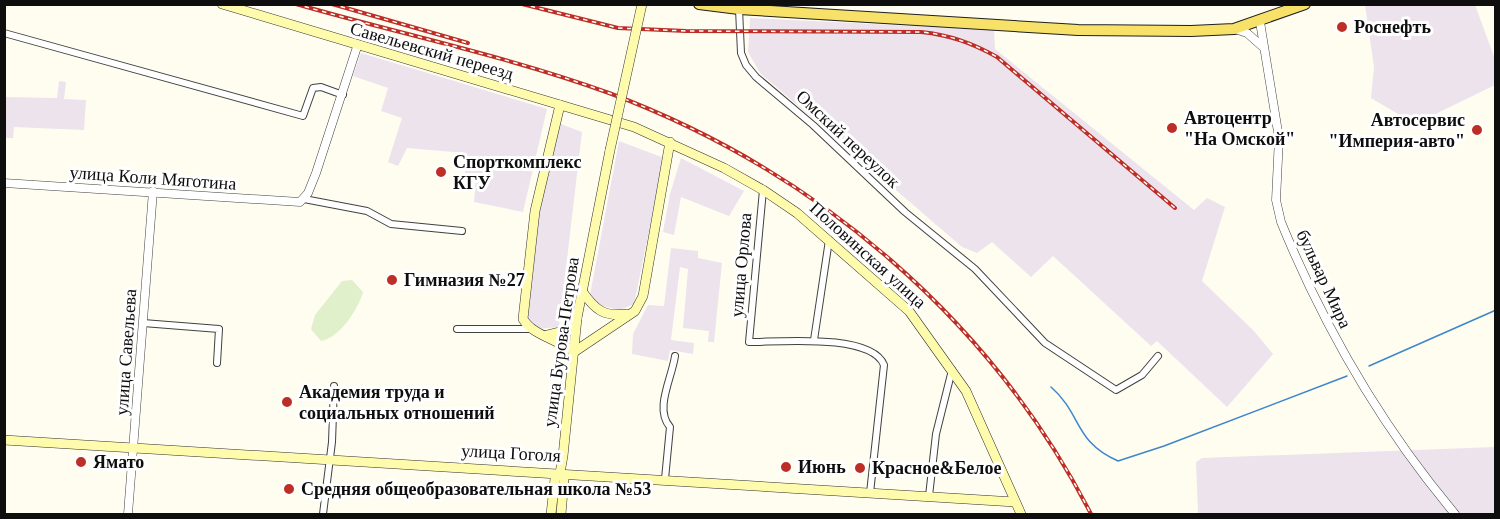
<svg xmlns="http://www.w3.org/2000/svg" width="1500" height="519" font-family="Georgia,serif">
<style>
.industrial{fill:#ece3ed}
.pitch{fill:#e0f0cb}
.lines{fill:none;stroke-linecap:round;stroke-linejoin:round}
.stream{stroke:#3d86cc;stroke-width:1.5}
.minor-casing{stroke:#414141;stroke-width:8}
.tertiary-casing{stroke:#414141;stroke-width:9}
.secondary-casing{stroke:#303030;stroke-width:10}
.primary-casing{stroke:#1f1f1f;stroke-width:12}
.minor{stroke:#fff;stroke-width:6}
.tertiary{stroke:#fff;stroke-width:8}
.secondary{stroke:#fefcac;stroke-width:9}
.primary{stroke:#f7e168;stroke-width:10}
.rail-casing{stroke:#bd2e27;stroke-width:4}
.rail{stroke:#fff;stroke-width:1.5;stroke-dasharray:4.5;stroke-linecap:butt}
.secondary-bridge-casing{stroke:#303030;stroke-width:10;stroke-linecap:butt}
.secondary-bridge{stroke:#fefcac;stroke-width:9}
.poi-dot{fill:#bd2e27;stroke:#fff;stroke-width:2}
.labels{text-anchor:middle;stroke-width:6;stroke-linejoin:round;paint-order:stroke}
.poi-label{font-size:18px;font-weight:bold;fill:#0e0e0e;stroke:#fff;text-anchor:start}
.street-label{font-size:18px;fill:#0e0e0e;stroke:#fff}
</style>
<rect width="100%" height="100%" fill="#fffdf0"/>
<g class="industrial">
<polygon points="1365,5 1475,5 1495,59 1495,85 1415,124 1371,98 1374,67"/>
<polygon points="750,18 994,30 995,49 1194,210 1207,198 1225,207 1202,281 1254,331 1273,354 1227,407 1157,341 1151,346 1053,256 1031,277 992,242 977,253 962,247 760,73 748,52"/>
<polygon points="361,53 547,109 523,212 474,202 476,178 465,176 465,153 407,148 398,166 388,162 402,118 381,111 388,88 353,76"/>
<polygon points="59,81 66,82 64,99 86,100 84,130 14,127 13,138 5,138 5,97 57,98"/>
<polygon points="558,123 582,132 559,327 537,329 526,321 537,213"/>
<polygon points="619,141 664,158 634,304 620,310 598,305 590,295"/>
<polygon points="681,158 744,191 729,216 681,197 674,235 663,232 670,194"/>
<polygon points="671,248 698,251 698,258 722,263 714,342 708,342 709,331 683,328 688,269 680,267 671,340 694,343 693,354 670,350 668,361 632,354 633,334 648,305 664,306"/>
<polygon points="1495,447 1495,514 1198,514 1196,462 1202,458"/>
</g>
<path class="pitch" d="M352 280 363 292C358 310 339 338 321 341L311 329 315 315 342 281Z"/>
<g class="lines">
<g class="stream">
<polyline points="1369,366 1496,310"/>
<path d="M1051 387C1082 414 1074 442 1118 461L1164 446 1347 376"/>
</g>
<defs>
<g id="minor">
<polyline points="739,9 741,53 746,65 756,77 813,125 905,212 975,269 1045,343 1116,390 1142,375 1158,356"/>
<polyline points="4,33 303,116 313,88 321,87 343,95"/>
<path d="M763 190 749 342C779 342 871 333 884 365L870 493"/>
<polyline points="304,199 367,211 391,224 462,231"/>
<polyline points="143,323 219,329 217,363"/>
<polyline points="457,329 528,329"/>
<polyline points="814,340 829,240"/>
<path d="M665 479 670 427C654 409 672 378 675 356"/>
<polyline points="929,496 936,434 952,370"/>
<polyline points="323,514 332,442 334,386"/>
</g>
<g id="tertiary">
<path d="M1260 22 1279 138 1276 200 1281 222C1324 327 1382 427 1455 514"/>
<polyline points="1235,29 1247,33 1264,48"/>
<polyline points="4,183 300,202 308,193 316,173 357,47"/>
<polyline points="128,514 153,191"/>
</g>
<g id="secondary">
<polyline points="222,4 634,127 724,168 763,190 797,213 909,311 966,391 1021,514"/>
<path d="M560 105 535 211 523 319C532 335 557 339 574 352"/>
<path d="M582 291C595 310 604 317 627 314"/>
<polyline points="547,335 563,331 577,318"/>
<polyline points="574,352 635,311 643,296 670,142"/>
<polyline points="4,440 1015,502"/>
<polyline points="560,473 564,479 561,514"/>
<polyline points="551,514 555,479 560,473 563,456 577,318 610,150"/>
</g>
<polyline id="primary" points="699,4 739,9 1078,30 1191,31 1234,29 1305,4"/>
</defs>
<use href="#minor" class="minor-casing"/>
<use href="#tertiary" class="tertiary-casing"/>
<use href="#secondary" class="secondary-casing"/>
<use href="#primary" class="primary-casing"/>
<use href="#minor" class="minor"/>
<use href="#tertiary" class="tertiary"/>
<use href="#secondary" class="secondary"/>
<use href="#primary" class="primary"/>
<defs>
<g id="rail">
<path d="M296 4C400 34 507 56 609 93 815 170 990 318 1091 514"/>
<polyline points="332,4 468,43"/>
<path d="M522 4 618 28 686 31 921 32C950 35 972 43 997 57L1175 208"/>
</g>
</defs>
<use href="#rail" class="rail-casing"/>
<use href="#rail" class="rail"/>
<defs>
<polyline id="secondary-bridge" points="610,150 642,4"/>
</defs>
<use href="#secondary-bridge" class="secondary-bridge-casing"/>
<use href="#secondary-bridge" class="secondary-bridge"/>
</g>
<g class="poi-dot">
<circle cx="1342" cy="27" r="6"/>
<circle cx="1172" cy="128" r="6"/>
<circle cx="1477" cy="130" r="6"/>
<circle cx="441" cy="172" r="6"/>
<circle cx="392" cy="280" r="6"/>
<circle cx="287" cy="402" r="6"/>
<circle cx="81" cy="462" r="6"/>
<circle cx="786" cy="467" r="6"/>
<circle cx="860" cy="468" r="6"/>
<circle cx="289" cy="489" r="6"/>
</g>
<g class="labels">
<g class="poi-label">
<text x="1354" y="33">Роснефть</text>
<text x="1184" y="124">Автоцентр<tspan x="1184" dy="21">"На Омской"</tspan></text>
<text x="1465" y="126" text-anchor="end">Автосервис<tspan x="1465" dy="21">"Империя-авто"</tspan></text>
<text x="453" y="168">Спорткомплекс<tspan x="453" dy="21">КГУ</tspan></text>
<text x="404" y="286">Гимназия №27</text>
<text x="299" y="398">Академия труда и<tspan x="299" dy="21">социальных отношений</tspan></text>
<text x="93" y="468">Ямато</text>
<text x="798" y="473">Июнь</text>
<text x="872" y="474">Красное&amp;Белое</text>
<text x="301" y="495">Средняя общеобразовательная школа №53</text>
</g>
<g class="street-label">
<text transform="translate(432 51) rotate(16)" y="6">Савельевский переезд</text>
<text transform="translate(848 139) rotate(43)" y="6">Омский переулок</text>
<text transform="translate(153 178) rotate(4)" y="6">улица Коли Мяготина</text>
<text transform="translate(868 255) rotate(42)" y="6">Половинская улица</text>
<text transform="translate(741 265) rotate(-85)" y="6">улица Орлова</text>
<text transform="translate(1324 279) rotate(65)" y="6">бульвар Мира</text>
<text transform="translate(561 342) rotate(-82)" y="6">улица Бурова-Петрова</text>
<text transform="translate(126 352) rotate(-86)" y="6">улица Савельева</text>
<text transform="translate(511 453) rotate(3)" y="6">улица Гоголя</text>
</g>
</g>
<rect width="1500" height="519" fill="none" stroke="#0e0e0e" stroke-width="12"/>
</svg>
